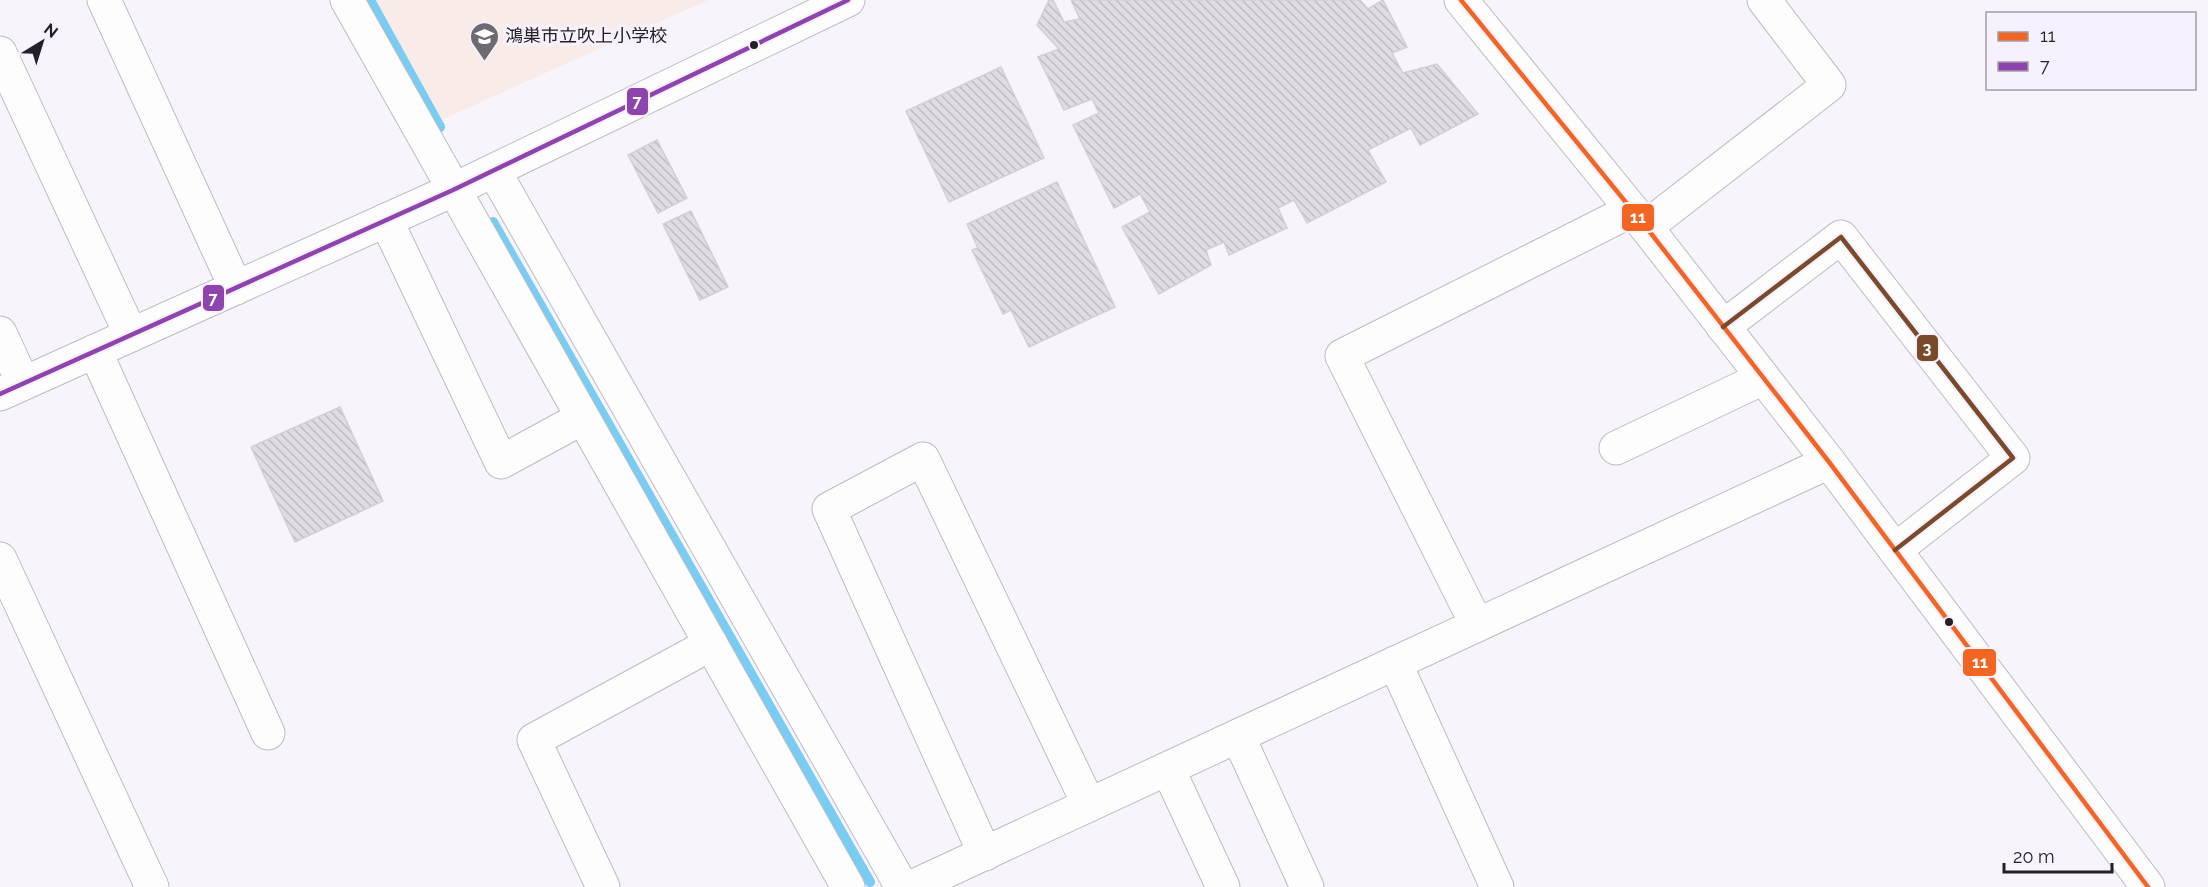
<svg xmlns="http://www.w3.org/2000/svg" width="2208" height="887" font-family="Raleway,'Noto Sans JP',sans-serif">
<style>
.education{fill:#f9ece8}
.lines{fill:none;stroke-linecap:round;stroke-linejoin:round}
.stream{stroke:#79cdf2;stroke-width:10}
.building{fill:url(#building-back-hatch);stroke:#d3cfd6;stroke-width:1.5}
.minor-casing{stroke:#bebbc2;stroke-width:35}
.tertiary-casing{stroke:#bebbc2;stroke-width:35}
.minor{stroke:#fefdfe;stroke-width:33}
.tertiary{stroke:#fefdfe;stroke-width:33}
.bus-1-casing{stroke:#f7f1fe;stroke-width:9}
.bus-2-casing{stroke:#f7f1fe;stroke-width:9}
.bus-3-casing{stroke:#f7f1fe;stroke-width:9}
.bus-1{stroke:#f26522;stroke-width:4.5}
.bus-2{stroke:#8e44ad;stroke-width:4.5}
.bus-3{stroke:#7a4b2a;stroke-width:4.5}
.bus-dot{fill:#232027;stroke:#f7f1fe;stroke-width:2}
.labels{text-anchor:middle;stroke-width:6;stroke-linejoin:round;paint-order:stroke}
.poi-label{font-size:18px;fill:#232027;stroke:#f7f1fe;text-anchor:start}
.line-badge{stroke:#f7f1fe;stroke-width:2}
.badge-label{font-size:16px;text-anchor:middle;font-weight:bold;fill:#fff}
</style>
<defs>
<pattern id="building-back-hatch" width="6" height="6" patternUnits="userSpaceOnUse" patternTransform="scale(1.5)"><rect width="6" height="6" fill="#dfdce3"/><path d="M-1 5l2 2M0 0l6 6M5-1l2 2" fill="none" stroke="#bfbcc3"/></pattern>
</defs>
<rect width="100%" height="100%" fill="#f7f4fb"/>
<polygon class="education" points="362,0 708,0 432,124"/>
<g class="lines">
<g class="stream">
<polyline points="370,0 440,127"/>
<polyline points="493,222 870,882"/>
</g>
</g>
<g class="building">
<polygon points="1049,0 1053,0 1064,22 1080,19 1071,0 1360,0 1368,9 1383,0 1407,47 1392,53 1403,73 1437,64 1478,114 1420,145 1411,128 1368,150 1386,182 1307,223 1294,200 1278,208 1287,228 1229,255 1224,242 1206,250 1211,265 1159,294 1122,227 1150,212 1140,194 1114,208 1073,125 1099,113 1092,99 1064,110 1038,57 1059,49 1037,25"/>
<polygon points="1001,67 1044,158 949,202 906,111"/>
<polygon points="657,140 687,198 658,213 628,155"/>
<polygon points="1057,182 1115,307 1029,347 1011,310 1003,314 972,250 978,248 967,224"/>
<polygon points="691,211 728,287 700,300 663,224"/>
<polygon points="340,407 383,501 295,542 251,447"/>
</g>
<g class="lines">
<defs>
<g id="minor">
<polyline points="104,0 236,288"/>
<polyline points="347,0 848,887"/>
<polyline points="0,53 131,335"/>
<polyline points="494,171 902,887"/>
<polyline points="386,220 501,462 582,418"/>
<polyline points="1646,227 1829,85 1764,0"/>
<polyline points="1723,327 1841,237 2013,458 1895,550"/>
<polyline points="0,333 23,383"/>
<polyline points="95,351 268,733"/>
<polyline points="1616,448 1763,378"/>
<polyline points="1477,625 1342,356 1632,210"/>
<polyline points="1395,663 1497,887"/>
<polyline points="1238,736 1307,887"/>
<polyline points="1168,769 1223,887"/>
<polyline points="985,854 829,509 923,459 1089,805"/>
<polyline points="603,887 534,740 711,644"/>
<polyline points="912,887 1829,462"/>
</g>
<g id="tertiary">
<polyline points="1461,0 1646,227 1829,462 2148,887"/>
<polyline points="0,394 453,190 848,0"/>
<polyline points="0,559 152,887"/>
</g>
</defs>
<use href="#minor" class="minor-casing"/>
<use href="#tertiary" class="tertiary-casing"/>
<use href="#minor" class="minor"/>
<use href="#tertiary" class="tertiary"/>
<defs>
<polyline id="bus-1" points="1461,0 1646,227 1829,462 2148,887"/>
<polyline id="bus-2" points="0,394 453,190 848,0"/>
<polyline id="bus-3" points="1723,327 1841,237 2013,458 1895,550"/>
</defs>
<use href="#bus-1" class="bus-1-casing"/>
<use href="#bus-2" class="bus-2-casing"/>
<use href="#bus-3" class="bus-3-casing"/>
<use href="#bus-1" class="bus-1"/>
<use href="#bus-2" class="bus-2"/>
<use href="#bus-3" class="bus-3"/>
</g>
<defs>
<symbol id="school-pin" viewBox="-11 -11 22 30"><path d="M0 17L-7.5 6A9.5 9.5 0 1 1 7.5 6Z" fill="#6d6a71" stroke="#f7f1fe"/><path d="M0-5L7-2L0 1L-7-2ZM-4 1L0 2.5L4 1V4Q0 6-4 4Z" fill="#fff"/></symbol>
</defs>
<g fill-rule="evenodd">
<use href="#school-pin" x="468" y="20" width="33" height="45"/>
</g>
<g class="bus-dot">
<circle cx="754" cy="45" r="5"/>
<circle cx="1949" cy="622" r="5"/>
</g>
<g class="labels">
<g class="poi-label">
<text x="505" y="42">鴻巣市立吹上小学校</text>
</g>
</g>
<g class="line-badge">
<rect x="626" y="87" width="23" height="29" rx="6" fill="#8e44ad"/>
<rect x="1621" y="203" width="34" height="29" rx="6" fill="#f26522"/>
<rect x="202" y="284" width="23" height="28" rx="6" fill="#8e44ad"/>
<rect x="1916" y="334" width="23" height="28" rx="6" fill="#7a4b2a"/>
<rect x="1962" y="648" width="35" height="29" rx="6" fill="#f26522"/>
</g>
<g class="badge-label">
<text x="637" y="107">7</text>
<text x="1638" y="223">11</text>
<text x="213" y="304">7</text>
<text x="1927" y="354">3</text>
<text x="1980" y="668">11</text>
</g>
<rect x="1986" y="12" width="210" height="78" fill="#f7f1fe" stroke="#a29da8" stroke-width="1.5"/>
<rect x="1998" y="32" width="30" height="9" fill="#f26522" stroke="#a29da8" stroke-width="1.5"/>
<text x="2040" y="42" font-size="18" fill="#232027">11</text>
<rect x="1998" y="62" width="30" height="9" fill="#8e44ad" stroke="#a29da8" stroke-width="1.5"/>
<text x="2040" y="72" font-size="18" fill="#232027">7</text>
<g transform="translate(42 42) rotate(38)" stroke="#f7f1fe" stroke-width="4.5" paint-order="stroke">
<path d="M0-4.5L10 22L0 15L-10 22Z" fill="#232027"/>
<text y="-9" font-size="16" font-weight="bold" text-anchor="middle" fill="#232027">N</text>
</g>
<path d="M2004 863v9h108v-9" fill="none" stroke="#232027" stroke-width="3"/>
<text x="2013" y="863" font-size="18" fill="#232027" stroke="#f7f1fe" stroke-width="4.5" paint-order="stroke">20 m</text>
</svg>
